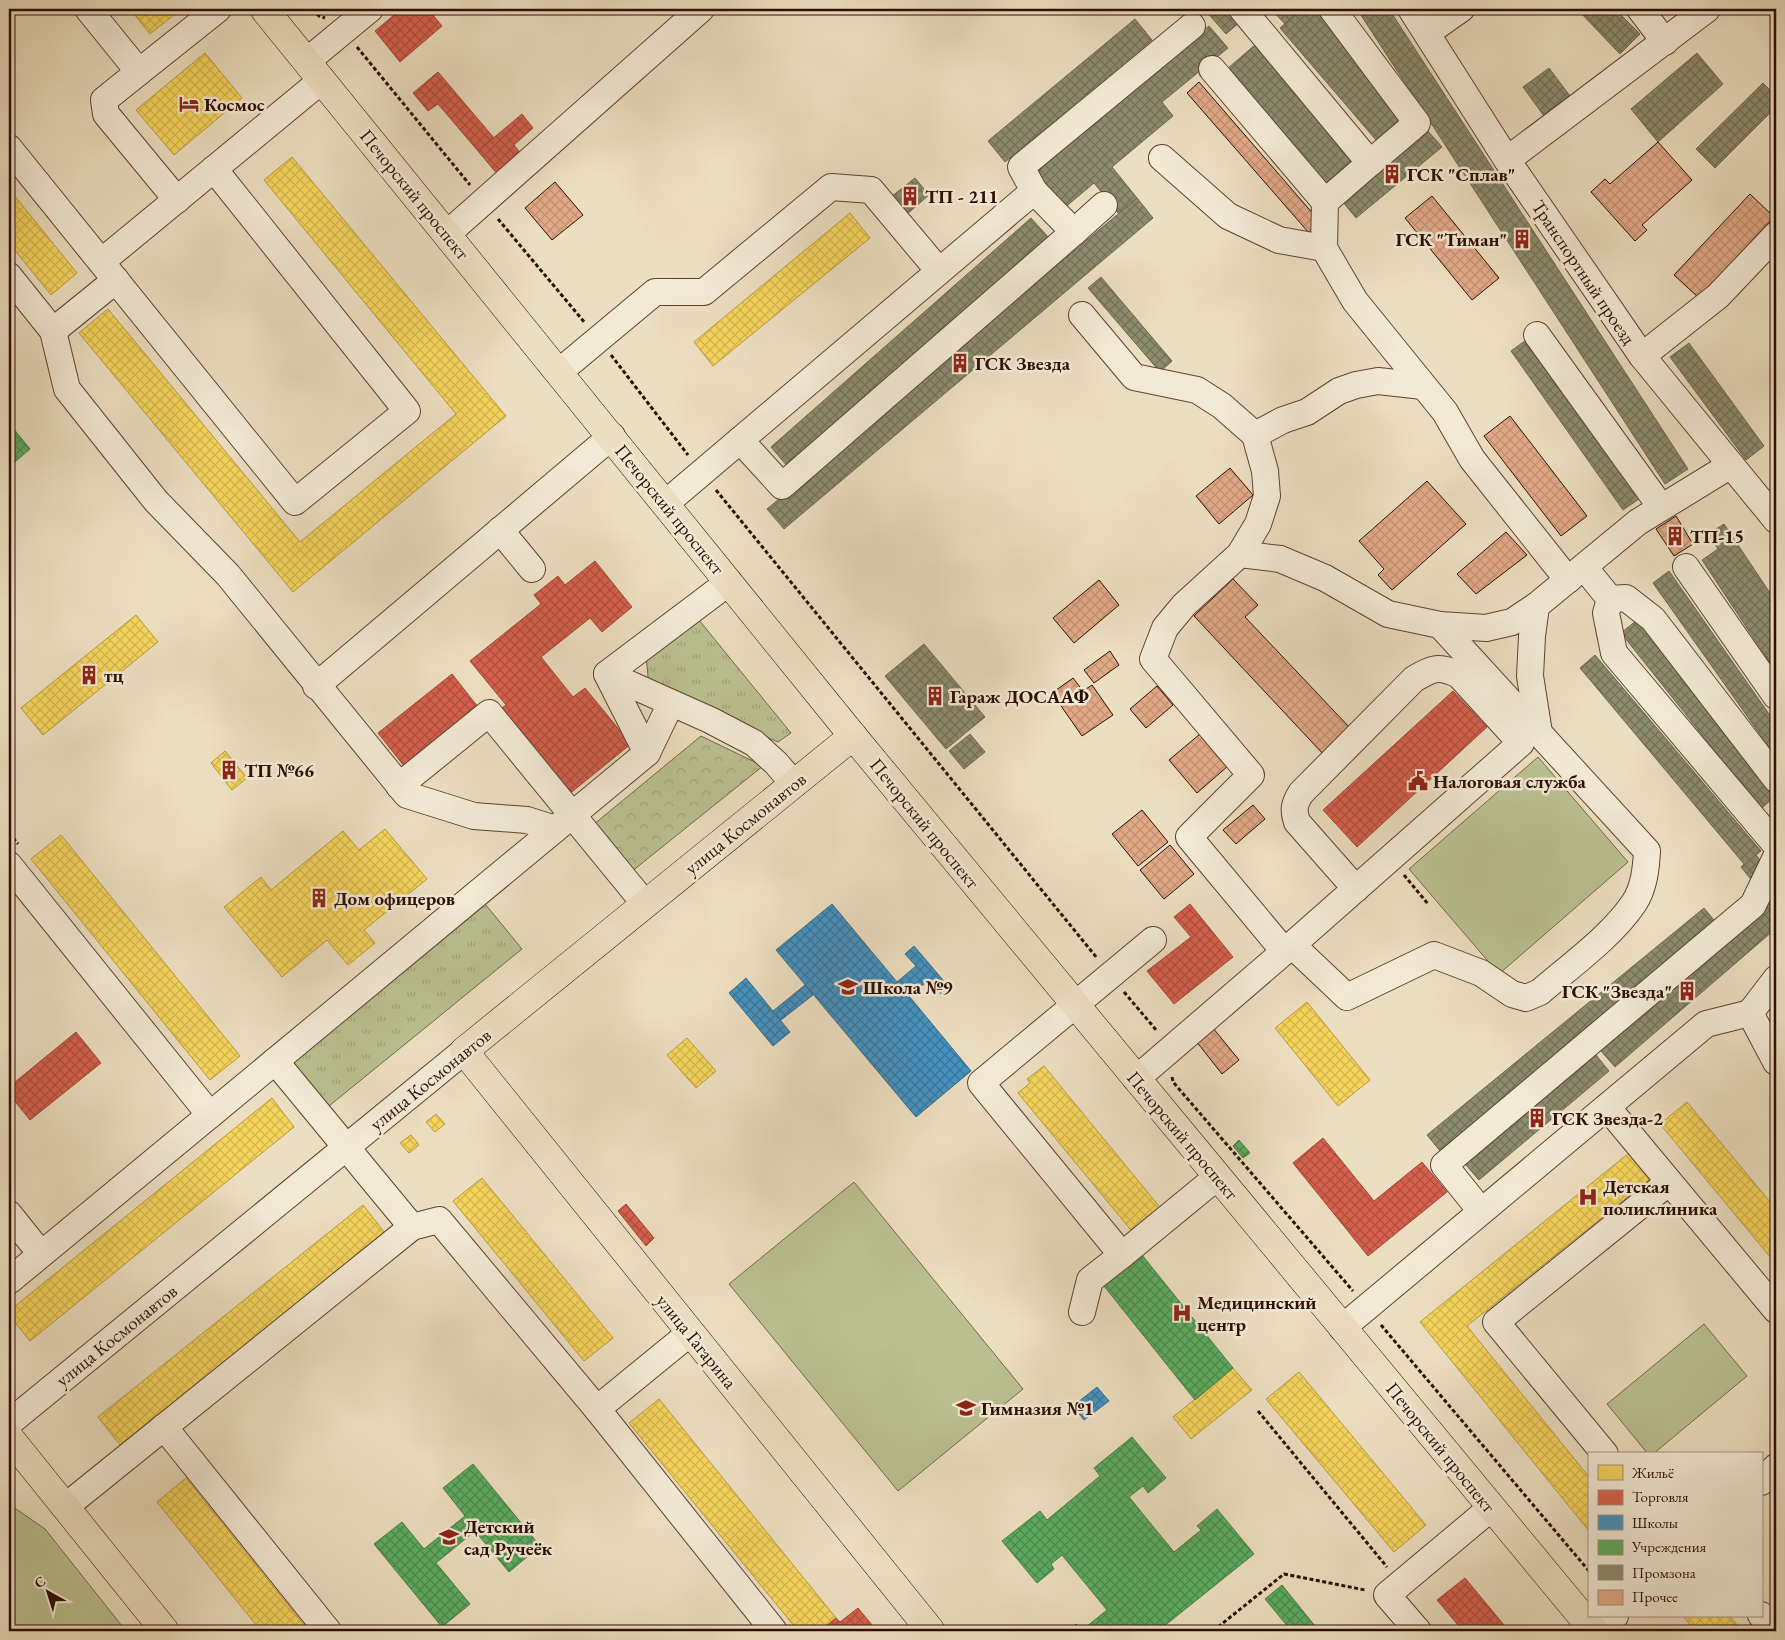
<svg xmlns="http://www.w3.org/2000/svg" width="1785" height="1640" font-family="'EB Garamond',serif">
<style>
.grass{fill:url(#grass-tufts);stroke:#746749}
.forest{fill:url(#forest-crowns);stroke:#746749}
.green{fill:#bac090;stroke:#746749}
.homes{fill:url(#homes-cross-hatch);stroke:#ba9941}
.shops{fill:url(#shops-cross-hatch);stroke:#a34736}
.schools{fill:url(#schools-cross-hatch);stroke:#3c6b89}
.public{fill:url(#public-cross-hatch);stroke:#4c7e44}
.industry{fill:url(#industry-cross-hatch);stroke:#70664e}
.building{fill:url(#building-cross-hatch);stroke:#2d0e02}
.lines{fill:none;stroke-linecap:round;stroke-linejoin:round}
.minor-casing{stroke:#5d4232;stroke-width:28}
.major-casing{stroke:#2d0e02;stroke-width:29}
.path{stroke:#2d0e02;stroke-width:3;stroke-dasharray:4 2.5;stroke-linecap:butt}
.minor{stroke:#f3ead6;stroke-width:26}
.major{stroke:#ecdec0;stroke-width:28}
.labels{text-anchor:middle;stroke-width:5;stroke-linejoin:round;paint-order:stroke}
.poi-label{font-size:19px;font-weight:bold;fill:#2d0e02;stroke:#f3ead6;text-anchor:start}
.street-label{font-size:19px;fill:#2d0e02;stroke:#f3ead6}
</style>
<defs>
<pattern id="grass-tufts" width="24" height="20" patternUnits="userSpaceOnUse" patternTransform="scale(1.25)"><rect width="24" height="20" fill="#bac090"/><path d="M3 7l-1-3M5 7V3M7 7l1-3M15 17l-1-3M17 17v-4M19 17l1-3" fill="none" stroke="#a0a47b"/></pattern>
<pattern id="forest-crowns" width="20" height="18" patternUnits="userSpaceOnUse" patternTransform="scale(1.25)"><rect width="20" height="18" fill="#bac090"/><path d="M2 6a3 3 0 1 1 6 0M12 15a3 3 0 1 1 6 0" fill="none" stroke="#a0a47b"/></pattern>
<pattern id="homes-cross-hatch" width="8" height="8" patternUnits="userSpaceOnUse" patternTransform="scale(1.25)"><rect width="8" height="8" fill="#f6d55c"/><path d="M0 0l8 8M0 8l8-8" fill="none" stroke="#d3b64e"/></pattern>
<pattern id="shops-cross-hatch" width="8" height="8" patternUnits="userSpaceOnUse" patternTransform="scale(1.25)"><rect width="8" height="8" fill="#d6604d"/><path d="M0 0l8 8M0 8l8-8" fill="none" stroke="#ae4e3e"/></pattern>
<pattern id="schools-cross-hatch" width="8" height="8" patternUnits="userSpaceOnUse" patternTransform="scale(1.25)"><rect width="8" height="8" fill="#4393c3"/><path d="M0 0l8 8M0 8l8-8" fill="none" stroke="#38769c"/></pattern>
<pattern id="public-cross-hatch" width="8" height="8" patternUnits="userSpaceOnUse" patternTransform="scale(1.25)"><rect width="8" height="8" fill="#5aae61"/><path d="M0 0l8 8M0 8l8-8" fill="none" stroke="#4b8c4e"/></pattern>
<pattern id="industry-cross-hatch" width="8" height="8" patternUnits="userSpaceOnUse" patternTransform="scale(1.25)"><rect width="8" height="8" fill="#8c8c6e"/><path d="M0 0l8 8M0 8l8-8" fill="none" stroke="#737158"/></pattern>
<pattern id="building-cross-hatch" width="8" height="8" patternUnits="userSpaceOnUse" patternTransform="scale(1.25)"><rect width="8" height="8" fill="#e2a987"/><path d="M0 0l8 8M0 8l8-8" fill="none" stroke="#c29073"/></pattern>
</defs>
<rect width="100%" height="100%" fill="#ecdec0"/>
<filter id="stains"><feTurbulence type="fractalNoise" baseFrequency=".004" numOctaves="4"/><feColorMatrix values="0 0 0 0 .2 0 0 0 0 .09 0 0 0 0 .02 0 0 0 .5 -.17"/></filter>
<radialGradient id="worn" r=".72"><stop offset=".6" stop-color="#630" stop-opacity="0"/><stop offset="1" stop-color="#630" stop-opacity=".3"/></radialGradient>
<g class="grass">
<polygon points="694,614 791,733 778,742 649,688 646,654"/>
<polygon points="481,899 522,949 329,1106 288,1056"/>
</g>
<polygon class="forest" points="701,736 763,766 631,872 593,825"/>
<g class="green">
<polygon points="1538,757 1628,862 1499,974 1409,869"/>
<polygon points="854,1182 1023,1389 898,1491 729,1284"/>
<polygon points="1704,1324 1747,1376 1653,1454 1648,1454 1607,1404"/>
<polygon points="9,1504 45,1529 126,1631 9,1631"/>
</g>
<g class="homes">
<polygon points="130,9 179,9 180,10 150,34"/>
<polygon points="205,53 242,98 174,155 136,110"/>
<polygon points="292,157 506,416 293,592 79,333 108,309 300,542 456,414 264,180"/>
<polygon points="9,189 77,273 51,295 9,243"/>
<polygon points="850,213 870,238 713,366 694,342"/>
<polygon points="136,615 158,642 43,735 21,708"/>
<polygon points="225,751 247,778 232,790 211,763"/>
<polygon points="385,829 427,879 364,930 375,943 348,965 327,940 282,977 224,907 261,877 271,890 343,831 359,850"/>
<polygon points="61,835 240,1056 210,1080 31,859"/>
<polygon points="1307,1002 1370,1080 1338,1106 1275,1028"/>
<polygon points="687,1038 716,1071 696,1088 667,1055"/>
<polygon points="1044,1066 1163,1211 1135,1235 1018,1093 1030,1083 1027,1079"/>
<polygon points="272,1098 294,1127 30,1341 9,1315 9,1311"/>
<polygon points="1687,1102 1776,1209 1776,1264 1660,1124"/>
<polygon points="436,1114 445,1124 435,1132 426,1122"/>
<polygon points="411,1135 419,1145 409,1153 400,1143"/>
<polygon points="1629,1153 1650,1179 1467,1326 1589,1477 1589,1531 1420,1322"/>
<polygon points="482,1178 613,1338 584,1361 453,1201"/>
<polygon points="363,1205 385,1233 120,1445 98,1417"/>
<polygon points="1233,1368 1252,1390 1191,1439 1173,1417"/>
<polygon points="1299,1372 1426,1525 1394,1552 1266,1399"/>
<polygon points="659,1399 836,1618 820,1631 798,1631 629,1423"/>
<polygon points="186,1478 309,1631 261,1631 157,1502"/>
<polygon points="1683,1616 1730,1616 1742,1631 1695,1631"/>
</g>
<g class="shops">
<polygon points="401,9 428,9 442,26 400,62 375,31"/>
<polygon points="438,72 494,138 478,151 438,104 428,111 413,93"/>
<polygon points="522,114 533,128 514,145 522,155 498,175 478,151"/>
<polygon points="595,561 632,607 602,632 590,618 541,657 573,697 585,688 631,744 568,795 499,710 506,705 470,661 541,604 534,595 558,576 565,585"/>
<polygon points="452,674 478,707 404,766 378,733"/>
<polygon points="1453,691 1487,727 1357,847 1323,810"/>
<polygon points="1190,904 1233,957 1174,1004 1147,971 1191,937 1174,917"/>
<polygon points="76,1032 101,1063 30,1120 9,1094 9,1087"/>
<polygon points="1323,1138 1374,1201 1422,1162 1447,1192 1368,1256 1293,1163"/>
<polygon points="626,1204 654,1238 646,1246 618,1211"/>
<polygon points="1465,1578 1509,1631 1463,1631 1437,1600"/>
<polygon points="858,1608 877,1631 820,1631 836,1618 840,1622"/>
</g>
<g class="schools">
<polygon points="832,904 897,982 916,966 905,954 914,946 949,987 941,994 929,980 909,996 971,1071 916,1117 776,950"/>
<polygon points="746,978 790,1032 773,1046 729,993"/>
<polygon points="805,985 813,995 781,1020 773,1011"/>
<polygon points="1097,1387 1109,1401 1084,1420 1073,1406"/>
</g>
<g class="public">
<polygon points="9,423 30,449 9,467"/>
<polygon points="1239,1140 1250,1153 1243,1158 1233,1146"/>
<polygon points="1138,1250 1233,1368 1195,1400 1100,1281"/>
<polygon points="1132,1437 1166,1478 1148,1493 1143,1486 1129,1497 1174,1552 1201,1530 1197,1526 1217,1509 1254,1554 1158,1631 1067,1631 1076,1624 1081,1631 1107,1610 1062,1555 1051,1564 1054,1569 1037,1583 1002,1541 1040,1511 1047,1520 1100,1476 1094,1468"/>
<polygon points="473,1464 540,1546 509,1572 475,1531 436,1563 470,1604 442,1627 374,1544 402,1522 424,1549 465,1516 443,1488"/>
<polygon points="1282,1585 1319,1631 1285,1631 1289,1628 1265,1599"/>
</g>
<g class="industry">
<polygon points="1204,9 1229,9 1240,22 1226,34"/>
<polygon points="1271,9 1302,9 1285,24"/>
<polygon points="1302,9 1314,9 1405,114 1376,140 1280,28"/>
<polygon points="1357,9 1389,9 1688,469 1665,484"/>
<polygon points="1577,9 1615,9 1640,34 1620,54"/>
<polygon points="1135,19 1152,40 1005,162 988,141"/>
<polygon points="1209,26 1228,48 1162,102 1173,116 1112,167 1137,198 1119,214 1094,183 1063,209 1033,173"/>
<polygon points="1256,44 1355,158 1326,183 1227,69"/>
<polygon points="1697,53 1723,84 1658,142 1631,109"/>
<polygon points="1549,68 1570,96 1544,116 1523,87"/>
<polygon points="1763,83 1776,96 1776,107 1715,168 1696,149"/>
<polygon points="1427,130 1442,147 1356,218 1342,201"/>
<polygon points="915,178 929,195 906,215 891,197"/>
<polygon points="1137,198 1153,218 784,529 767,509"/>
<polygon points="1031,218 1049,238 788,467 771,447"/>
<polygon points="1101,277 1172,361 1160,372 1088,288"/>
<polygon points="1526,340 1639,499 1623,510 1511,351"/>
<polygon points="1689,343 1764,446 1746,460 1670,357"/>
<polygon points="1724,524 1776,602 1776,672 1702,560 1718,549 1708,534"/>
<polygon points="1669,571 1776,724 1776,757 1653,583"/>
<polygon points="1637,620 1776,795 1761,809 1621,633"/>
<polygon points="924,644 985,717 946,749 885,676"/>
<polygon points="1595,655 1761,851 1756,855 1765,866 1750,878 1741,867 1744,864 1580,668"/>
<polygon points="970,734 985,752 964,769 949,751"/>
<polygon points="1776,883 1776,924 1773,931 1615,1067 1601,1051 1759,917"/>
<polygon points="1704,908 1718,925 1441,1152 1427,1135"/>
<polygon points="1596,1055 1609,1071 1479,1180 1466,1165"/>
</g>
<g class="building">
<polygon points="1199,82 1321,223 1309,233 1187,93"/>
<polygon points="1658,142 1692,180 1642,225 1647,230 1635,241 1591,192 1605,179 1610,184"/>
<polygon points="555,182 583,215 552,240 525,208"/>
<polygon points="1750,194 1774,217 1699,298 1674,275"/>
<polygon points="1432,196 1499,278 1472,300 1405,218"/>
<polygon points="1510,416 1587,516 1561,536 1484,436"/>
<polygon points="1230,468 1253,495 1219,524 1196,496"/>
<polygon points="1427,481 1466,524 1392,590 1378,575 1384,569 1359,541"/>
<polygon points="1676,516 1693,544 1674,556 1656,529"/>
<polygon points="1506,532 1527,555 1476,594 1457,574"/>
<polygon points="1233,579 1258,605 1245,617 1351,729 1324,755 1194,616"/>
<polygon points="1099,580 1119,605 1074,643 1053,618"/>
<polygon points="1110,651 1119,665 1094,683 1084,670"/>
<polygon points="1073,678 1083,691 1092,685 1113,715 1082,736 1052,693"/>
<polygon points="1157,686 1173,705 1146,728 1130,709"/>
<polygon points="1200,734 1228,766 1197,793 1169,760"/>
<polygon points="1253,805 1265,819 1236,844 1223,830"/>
<polygon points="1142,810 1168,842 1138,866 1112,834"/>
<polygon points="1170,845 1194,874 1164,899 1140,870"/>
<polygon points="1213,1028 1239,1060 1222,1074 1196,1041"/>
</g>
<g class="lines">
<defs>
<g id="minor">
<polyline points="88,9 139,72 218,9"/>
<polyline points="1242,9 1370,163 1325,202 1324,248 1355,301 1445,412 1472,459 1568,580"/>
<polyline points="1332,9 1417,123 1370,163"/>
<polyline points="1411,9 1507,160 1642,356 1776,520"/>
<polyline points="1640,9 1665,42"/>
<polyline points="1427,33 1461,9"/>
<polyline points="307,61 370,9"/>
<polyline points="1212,69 1325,202"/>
<polyline points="139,72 104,100 106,114 177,200"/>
<polyline points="9,148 295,502 407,411 214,169 101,262"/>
<polyline points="1162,158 1228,216 1279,240 1324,248"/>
<polyline points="1507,160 1707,9"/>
<polyline points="214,169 322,80"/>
<polyline points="1074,232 1104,205"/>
<polyline points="447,234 701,9"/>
<polyline points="9,276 53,331 116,280"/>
<polyline points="1082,315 1134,377 1197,390 1222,406 1255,435 1265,471 1267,496 1258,524 1240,554 1184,605 1165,628 1153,659 1251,775 1189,837 1284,951"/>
<polyline points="53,331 67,389 156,501 228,575 407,795 474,816 527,820 555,829"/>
<polyline points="1537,335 1661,507"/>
<polyline points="1642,356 1718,296 1776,235"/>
<polyline points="559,372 655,292 704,292 831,187 871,190 939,271"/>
<polyline points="1255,435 1283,420 1307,412 1339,391 1356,385 1378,381 1423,386"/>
<polyline points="740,440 782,486 1074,232 1034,191"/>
<polyline points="666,503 1034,191 1021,167 1192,26"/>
<polyline points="500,530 532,569"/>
<polyline points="1584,567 1610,599 1626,598 1653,619 1776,779"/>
<polyline points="1686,567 1776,696"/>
<polyline points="729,582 607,674 710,720 754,743 776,763 794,784"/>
<polyline points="1610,599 1606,613 1614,653 1776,845"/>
<polyline points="1440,625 1486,628 1512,622 1536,606"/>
<polyline points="607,674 647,753"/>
<polyline points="316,686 612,436"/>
<polyline points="1539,733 1530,676 1532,636 1536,606 1638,522 1731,465"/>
<polyline points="399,786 489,713 645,904"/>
<polyline points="9,865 210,1115 9,1281"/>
<polyline points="1153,940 981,1083 1122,1255 1217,1177"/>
<path d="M1292 945C1369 878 1445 810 1521 743L1459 675C1439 665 1433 668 1414 679L1301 793C1294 804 1293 810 1297 822L1356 889"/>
<polyline points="1750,1013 1776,1062"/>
<polyline points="1750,1013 1776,979"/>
<polyline points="275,1061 412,1227 439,1220 597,1409 774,1631"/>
<path d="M1136 1079 1292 945 1347 997 1434 955 1481 973 1512 994 1526 998 1540 992C1570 966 1612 936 1634 903 1644 888 1646 869 1647 851L1440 625 1388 614 1325 578 1280 559 1240 554"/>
<polyline points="1607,1107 1776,1310"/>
<polyline points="210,1115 647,753 671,703"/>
<polyline points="1481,1211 1444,1165 1753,905 1776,857"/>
<polyline points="9,1214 41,1254"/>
<polyline points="1082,1312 1090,1280 1122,1255"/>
<polyline points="1342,1328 1706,1024 1750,1013"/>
<polyline points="597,1409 690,1333"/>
<polyline points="9,1423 464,1051"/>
<polyline points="164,1427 328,1631"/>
<polyline points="1605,1454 1496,1322 1669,1182"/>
<polyline points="1761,1482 1776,1467"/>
<polyline points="65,1507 412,1227"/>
<polyline points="1761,1615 1775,1631"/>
<polyline points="1418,1631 1387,1595 1491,1508"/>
<polyline points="1597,1631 1615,1616"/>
</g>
<g id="major">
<polyline points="264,9 853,736 1594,1631"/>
<polyline points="853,736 464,1051 931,1631"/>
<polyline points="9,1437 165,1631"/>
</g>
</defs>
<use href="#minor" class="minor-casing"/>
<use href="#major" class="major-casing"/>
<g class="path">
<polyline points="313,9 319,16 325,18"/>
<polyline points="357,47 470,185"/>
<polyline points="498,219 585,323"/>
<polyline points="611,355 688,455"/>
<polyline points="716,490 1097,958"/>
<polyline points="9,833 18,844"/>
<polyline points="1404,875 1428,904"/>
<polyline points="1124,992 1157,1031"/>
<polyline points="1172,1077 1173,1082 1353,1291"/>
<polyline points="1381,1325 1589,1571"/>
<polyline points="1258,1411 1387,1567"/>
<polyline points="1213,1631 1284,1574 1365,1590"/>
</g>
<use href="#minor" class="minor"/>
<use href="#major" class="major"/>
</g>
<defs>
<symbol id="hotel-bare" viewBox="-9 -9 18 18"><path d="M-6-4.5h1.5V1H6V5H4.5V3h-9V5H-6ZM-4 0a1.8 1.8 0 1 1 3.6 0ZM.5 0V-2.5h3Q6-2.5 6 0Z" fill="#8f2418" stroke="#f3ead6" stroke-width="2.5" paint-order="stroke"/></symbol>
<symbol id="building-bare" viewBox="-9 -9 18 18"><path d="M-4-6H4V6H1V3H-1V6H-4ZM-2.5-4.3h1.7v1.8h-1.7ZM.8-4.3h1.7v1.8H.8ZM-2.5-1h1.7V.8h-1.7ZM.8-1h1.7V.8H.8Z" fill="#8f2418" stroke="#f3ead6" stroke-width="2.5" paint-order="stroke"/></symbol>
<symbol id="civic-bare" viewBox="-9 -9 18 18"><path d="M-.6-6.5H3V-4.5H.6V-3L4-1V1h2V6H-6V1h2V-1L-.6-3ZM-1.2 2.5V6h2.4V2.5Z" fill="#8f2418" stroke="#f3ead6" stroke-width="2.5" paint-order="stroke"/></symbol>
<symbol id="school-bare" viewBox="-9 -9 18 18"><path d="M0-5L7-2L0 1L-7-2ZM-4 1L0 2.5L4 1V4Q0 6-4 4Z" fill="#8f2418" stroke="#f3ead6" stroke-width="2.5" paint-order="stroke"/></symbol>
<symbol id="hospital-bare" viewBox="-9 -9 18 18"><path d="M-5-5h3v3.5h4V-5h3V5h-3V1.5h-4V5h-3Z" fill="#8f2418" stroke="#f3ead6" stroke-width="2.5" paint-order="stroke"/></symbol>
</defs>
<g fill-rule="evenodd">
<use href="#hotel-bare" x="175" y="90" width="28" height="28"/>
<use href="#building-bare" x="1378" y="160" width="28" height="28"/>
<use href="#building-bare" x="896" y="182" width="28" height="28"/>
<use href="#building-bare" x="1508" y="225" width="28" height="28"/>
<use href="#building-bare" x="946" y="349" width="28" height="28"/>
<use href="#building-bare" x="1661" y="522" width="28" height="28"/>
<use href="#building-bare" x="75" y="661" width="28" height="28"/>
<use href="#building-bare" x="921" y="682" width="28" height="28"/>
<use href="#building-bare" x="215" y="756" width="28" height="28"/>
<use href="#civic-bare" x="1404" y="767" width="28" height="28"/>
<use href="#building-bare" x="305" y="884" width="28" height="28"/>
<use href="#school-bare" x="834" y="973" width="28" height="28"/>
<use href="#building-bare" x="1673" y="977" width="28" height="28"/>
<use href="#building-bare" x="1523" y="1104" width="28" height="28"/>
<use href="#hospital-bare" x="1574" y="1183" width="28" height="28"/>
<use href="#hospital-bare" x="1168" y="1299" width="28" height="28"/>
<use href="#school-bare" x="952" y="1394" width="28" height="28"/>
<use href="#school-bare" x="435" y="1523" width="28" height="28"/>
</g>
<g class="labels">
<g class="poi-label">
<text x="204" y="111">Космос</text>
<text x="1407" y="181">ГСК "Сплав"</text>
<text x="925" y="203">ТП - 211</text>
<text x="1507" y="246" text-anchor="end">ГСК "Тиман"</text>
<text x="975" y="370">ГСК Звезда</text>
<text x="1690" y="543">ТП-15</text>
<text x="104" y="682">тц</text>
<text x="950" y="703">Гараж ДОСААФ</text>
<text x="244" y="777">ТП №66</text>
<text x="1433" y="788">Налоговая служба</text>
<text x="334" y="905">Дом офицеров</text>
<text x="863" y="994">Школа №9</text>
<text x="1672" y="998" text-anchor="end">ГСК "Звезда"</text>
<text x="1552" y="1125">ГСК Звезда-2</text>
<text x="1603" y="1193">Детская<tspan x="1603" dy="22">поликлиника</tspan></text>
<text x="1197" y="1309">Медицинский<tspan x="1197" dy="22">центр</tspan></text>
<text x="981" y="1415">Гимназия №1</text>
<text x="464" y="1533">Детский<tspan x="464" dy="22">сад Ручеёк</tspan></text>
</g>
<g class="street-label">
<text transform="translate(415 194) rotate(51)" y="7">Печорский проспект</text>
<text transform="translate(1584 272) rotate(56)" y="7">Транспортный проезд</text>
<text transform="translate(670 509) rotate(51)" y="7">Печорский проспект</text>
<text transform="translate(745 823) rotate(-39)" y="7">улица Космонавтов</text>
<text transform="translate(925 823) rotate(51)" y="7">Печорский проспект</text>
<text transform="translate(430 1079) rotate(-39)" y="7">улица Космонавтов</text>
<text transform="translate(1183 1135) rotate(50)" y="7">Печорский проспект</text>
<text transform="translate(116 1335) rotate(-39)" y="7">улица Космонавтов</text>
<text transform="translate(697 1341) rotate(51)" y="7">улица Гагарина</text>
<text transform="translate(1441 1447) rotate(51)" y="7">Печорский проспект</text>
</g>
</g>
<rect width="1785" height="1640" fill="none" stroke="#ecdec0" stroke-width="30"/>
<rect x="10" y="10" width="1765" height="1620" fill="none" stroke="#2d0e02" stroke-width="2.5"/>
<rect x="15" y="15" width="1755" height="1610" fill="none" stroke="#2d0e02"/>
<rect x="1588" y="1452" width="175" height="165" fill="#f3ead6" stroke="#a49281"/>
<rect x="1598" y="1465" width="25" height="15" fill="#f6d55c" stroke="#a49281"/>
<text x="1632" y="1478" font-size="15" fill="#2d0e02">Жильё</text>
<rect x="1598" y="1490" width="25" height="15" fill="#d6604d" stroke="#a49281"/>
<text x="1632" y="1502" font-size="15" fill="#2d0e02">Торговля</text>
<rect x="1598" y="1515" width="25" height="15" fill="#4393c3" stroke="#a49281"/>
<text x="1632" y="1528" font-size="15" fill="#2d0e02">Школы</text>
<rect x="1598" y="1540" width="25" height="15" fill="#5aae61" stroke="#a49281"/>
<text x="1632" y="1552" font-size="15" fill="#2d0e02">Учреждения</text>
<rect x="1598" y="1565" width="25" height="15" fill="#8c8c6e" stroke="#a49281"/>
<text x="1632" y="1578" font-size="15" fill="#2d0e02">Промзона</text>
<rect x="1598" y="1590" width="25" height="15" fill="#e2a987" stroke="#a49281"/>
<text x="1632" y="1602" font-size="15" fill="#2d0e02">Прочее</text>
<g transform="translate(48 1592) rotate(321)" stroke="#f3ead6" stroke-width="4" paint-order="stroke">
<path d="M0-4L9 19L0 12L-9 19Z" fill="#2d0e02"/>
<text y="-8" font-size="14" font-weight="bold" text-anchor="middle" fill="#2d0e02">С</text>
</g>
<rect width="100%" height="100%" filter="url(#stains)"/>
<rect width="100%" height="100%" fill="url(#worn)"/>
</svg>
